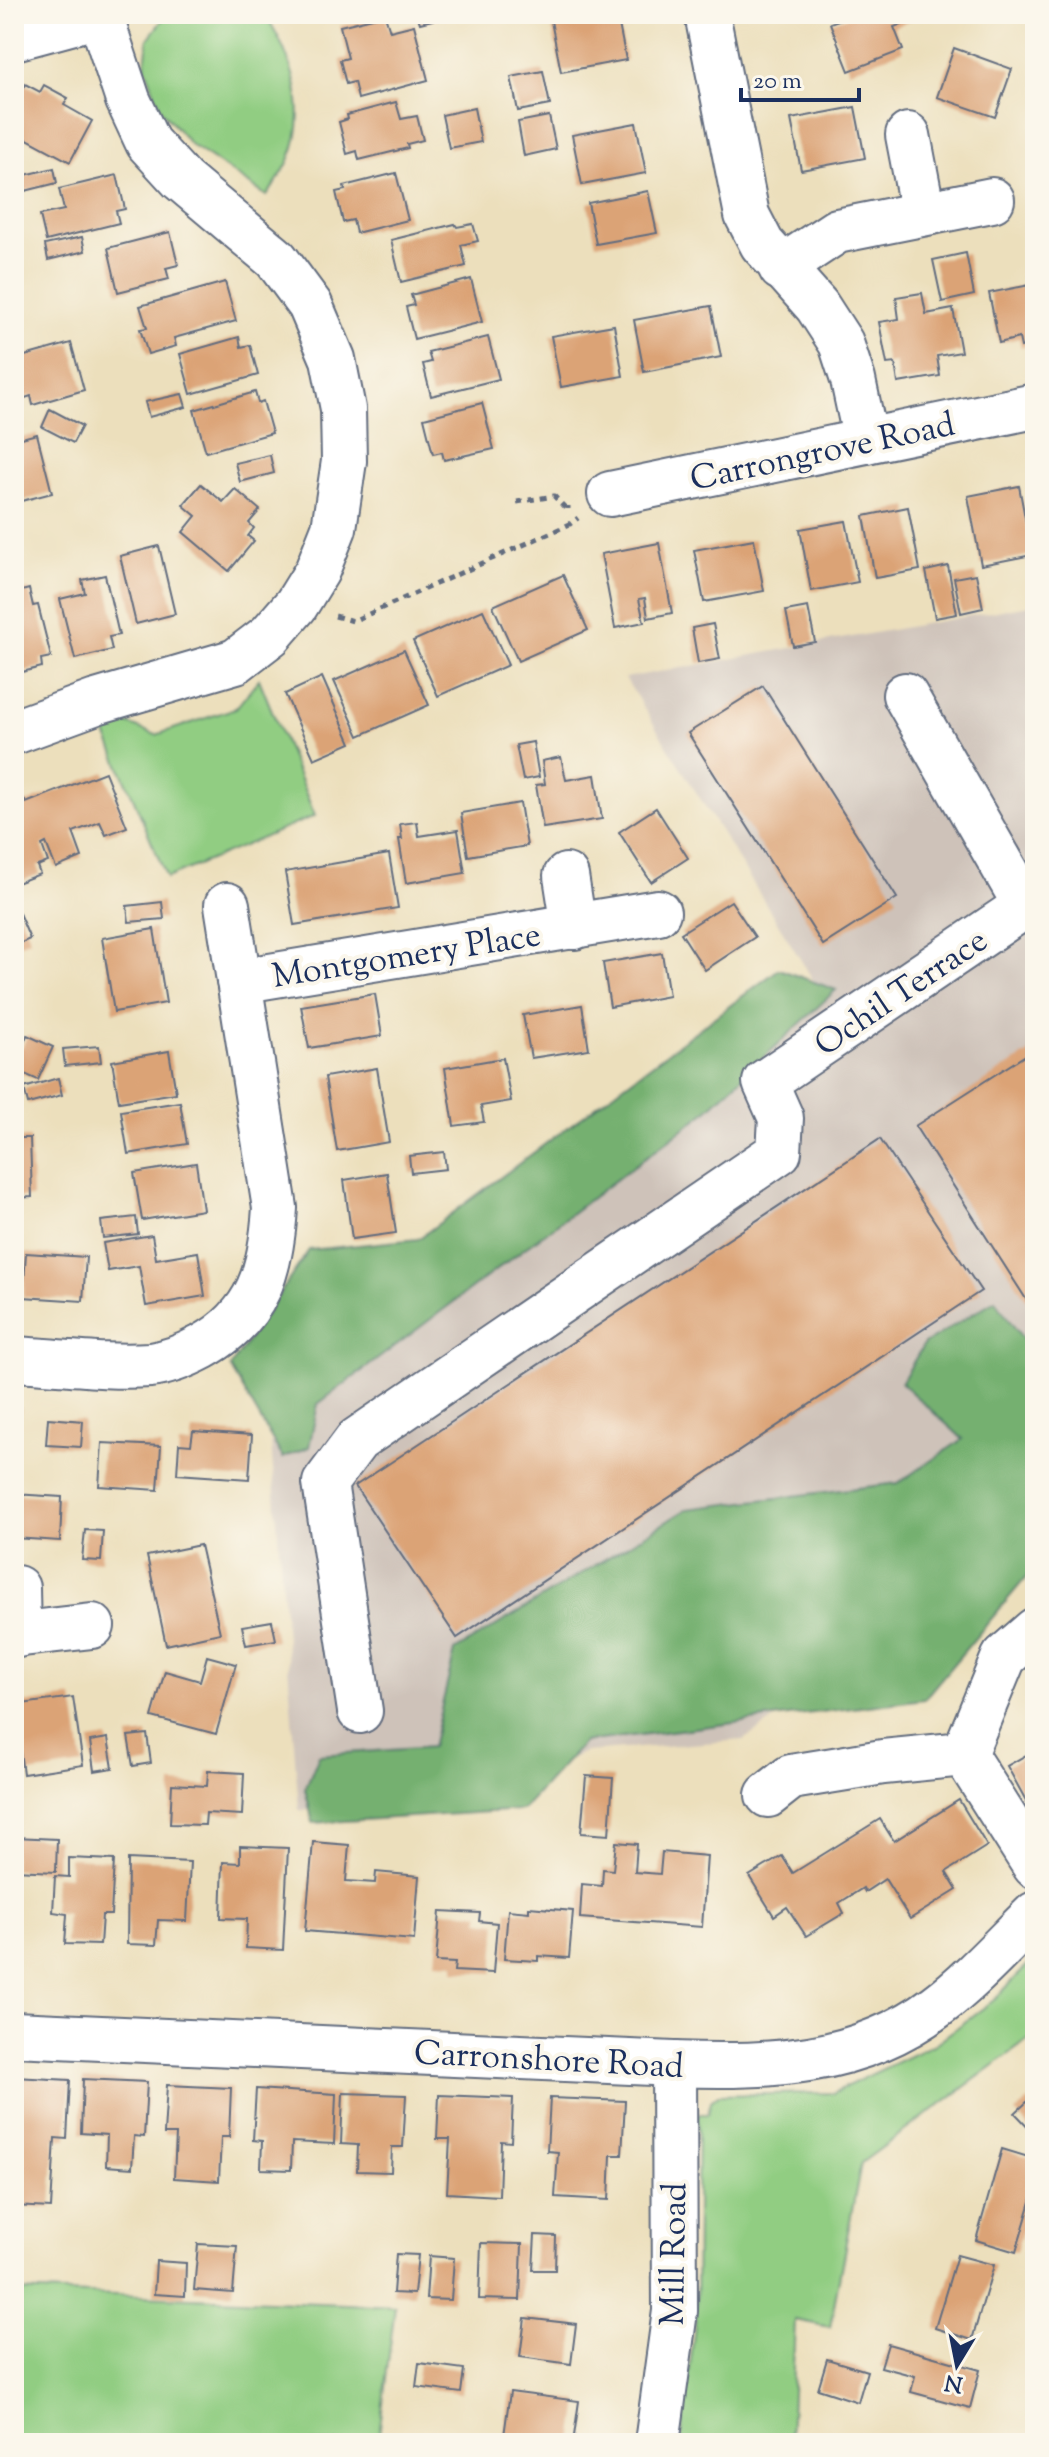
<svg xmlns="http://www.w3.org/2000/svg" width="1049" height="2457" font-family="'Sorts Mill Goudy',serif">
<style>
.industrial{fill:#cec2b9}
.green{fill:#91cd82;stroke:#567e70;stroke-width:2}
.forest{fill:#74b070;stroke:#487067;stroke-width:2}
.building{fill:#dba376}
.lines{fill:none;stroke-linecap:round;stroke-linejoin:round}
.minor-casing{stroke:#646d7f;stroke-width:48}
.path{stroke:#646d7f;stroke-width:5;stroke-dasharray:6 6;stroke-linecap:butt}
.minor{stroke:#fff;stroke-width:44}
.labels{text-anchor:middle;stroke-width:8;stroke-linejoin:round;paint-order:stroke}
.street-label{font-size:34px;fill:#1b2f5e;stroke:#fbf7ec}
</style>
<rect width="100%" height="100%" fill="#fbf7ec"/>
<filter id="ink" filterUnits="userSpaceOnUse"><feTurbulence type="fractalNoise" baseFrequency=".0125" numOctaves="2"/><feDisplacementMap in="SourceGraphic" scale="16" xChannelSelector="R" yChannelSelector="G"/><feConvolveMatrix kernelMatrix="1 2 1 2 8 2 1 2 1" color-interpolation-filters="sRGB"/></filter>
<filter id="wash" filterUnits="userSpaceOnUse"><feTurbulence type="fractalNoise" baseFrequency=".006" numOctaves="4" result="noise"/><feDisplacementMap in="SourceGraphic" scale="32" xChannelSelector="R" yChannelSelector="G"/><feGaussianBlur stdDeviation="1.8" result="paint"/><feColorMatrix in="noise" values="0 0 0 0 0 0 0 0 0 0 0 0 0 0 0 0 0 1.4 0 .05"/><feComposite in="paint" operator="in"/></filter>
<g filter="url(#wash)">
<rect width="100%" height="100%" fill="#ecdfbc"/>
<polygon class="industrial" points="1035,604 1035,1554 743,1740 585,1752 450,1814 299,1810 269,1416 822,994 625,678"/>
<g class="green">
<path d="M167 14H265C291 55 311 109 290 158 285 171 275 184 267 196L191 145 161 110 145 66 148 39Z"/>
<polygon points="259,679 315,816 167,878 104,729 126,723 156,735 236,708"/>
<polygon points="1035,1958 1035,2035 861,2163 830,2327 795,2320 790,2443 681,2443 696,2316 698,2114 708,2114 711,2101 718,2095 833,2093 935,2044 994,2000"/>
<polygon points="14,2291 395,2306 378,2443 14,2443"/>
</g>
<g class="forest">
<polygon points="779,969 836,990 703,1114 318,1404 309,1447 283,1458 230,1367 309,1250 418,1239"/>
<polygon points="995,1300 1035,1356 1035,1567 924,1699 584,1742 522,1810 313,1823 305,1789 319,1755 432,1747 455,1651 687,1509 898,1483 963,1439 901,1383 924,1344"/>
</g>
<g id="blocks">
<g class="building">
<polygon points="417,14 453,14 453,15 420,23"/>
<polygon points="586,14 617,14 626,60 561,72 551,21"/>
<polygon points="855,14 927,14 894,27 903,50 849,71 830,23"/>
<polygon points="385,15 390,31 414,25 428,80 358,99 354,82 346,84 340,60 348,58 340,26"/>
<polygon points="954,48 1012,69 995,117 937,97"/>
<polygon points="543,71 550,105 518,111 511,77"/>
<polygon points="25,84 40,92 44,85 68,98 64,105 92,121 70,162 14,132 14,105"/>
<polygon points="396,102 401,119 417,116 423,140 407,144 408,148 359,160 357,151 347,154 339,122 348,119 347,115"/>
<polygon points="855,107 865,158 801,170 791,119"/>
<polygon points="474,108 481,142 449,148 442,115"/>
<polygon points="549,116 556,149 524,156 518,122"/>
<polygon points="636,123 646,173 582,185 572,135"/>
<polygon points="54,168 57,183 21,192 17,177"/>
<polygon points="396,173 408,220 356,233 353,220 343,222 336,192 345,190 344,186"/>
<polygon points="117,175 125,209 116,211 119,223 46,241 40,215 64,210 59,189"/>
<polygon points="648,191 657,233 596,244 588,203"/>
<polygon points="455,224 457,227 473,224 478,241 461,245 466,266 401,282 391,240"/>
<polygon points="170,232 178,265 166,268 169,279 118,292 108,248"/>
<polygon points="82,237 85,251 48,260 45,245"/>
<polygon points="966,253 974,295 942,302 933,260"/>
<polygon points="471,279 482,322 414,339 406,307 414,305 411,295"/>
<polygon points="225,282 236,321 174,338 176,346 148,354 140,329 147,328 140,306"/>
<polygon points="1035,284 1035,344 1021,347 1019,338 999,343 989,293"/>
<polygon points="922,293 926,314 953,309 961,352 937,356 940,376 898,383 895,363 887,364 879,322 899,319 896,297"/>
<polygon points="711,306 721,357 644,372 634,320"/>
<polygon points="614,325 623,376 561,387 551,336"/>
<polygon points="239,337 241,347 250,345 258,375 191,394 180,354"/>
<polygon points="488,337 499,379 431,396 423,364 431,362 428,352"/>
<polygon points="71,343 84,390 33,405 31,396 22,399 14,370 14,359"/>
<polygon points="255,392 258,403 263,401 272,433 206,452 194,410"/>
<polygon points="182,394 186,407 149,417 145,402"/>
<polygon points="482,403 494,449 444,460 442,452 433,454 424,418"/>
<polygon points="50,409 82,426 73,443 42,427"/>
<polygon points="37,434 52,493 14,503 14,440"/>
<polygon points="270,455 274,473 240,482 235,463"/>
<polygon points="201,484 223,502 235,489 260,510 249,523 254,528 248,536 254,541 229,571 183,532 196,516 183,505"/>
<polygon points="1019,486 1032,555 981,565 968,496"/>
<polygon points="908,507 920,570 875,578 864,516"/>
<polygon points="846,521 858,582 811,591 800,529"/>
<polygon points="754,539 764,591 704,602 694,550"/>
<polygon points="659,543 672,613 648,618 645,598 639,599 644,622 615,628 601,554"/>
<polygon points="159,546 175,614 136,624 120,556"/>
<polygon points="948,566 957,614 935,618 926,571"/>
<polygon points="976,574 983,608 961,613 954,578"/>
<polygon points="105,575 119,635 109,637 112,650 75,659 60,599 85,593 82,580"/>
<polygon points="563,575 588,630 518,661 493,606"/>
<polygon points="29,589 33,606 38,605 51,657 41,659 42,667 14,674 14,593"/>
<polygon points="808,607 815,642 793,646 786,611"/>
<polygon points="483,610 508,665 438,696 413,641"/>
<polygon points="713,624 720,659 698,663 692,628"/>
<polygon points="404,650 429,705 359,736 334,681"/>
<polygon points="322,677 351,743 314,759 285,694"/>
<polygon points="763,686 897,898 823,945 688,733"/>
<polygon points="533,742 539,777 523,780 516,745"/>
<polygon points="561,757 566,780 595,775 602,819 543,828 536,785 545,784 542,761"/>
<polygon points="105,772 127,827 106,835 100,822 73,832 82,857 56,868 46,843 42,845 48,862 37,866 40,874 14,884 14,803 24,799 26,803"/>
<polygon points="520,803 527,846 468,856 461,813"/>
<polygon points="656,808 688,858 651,882 619,832"/>
<polygon points="417,822 419,836 458,830 465,873 406,883 399,839 402,839 400,824"/>
<polygon points="389,854 398,908 294,925 285,872"/>
<polygon points="731,901 755,937 705,970 681,933"/>
<polygon points="162,902 164,919 129,922 127,906"/>
<polygon points="18,911 30,939 14,946 14,913"/>
<polygon points="154,929 166,1003 114,1012 102,938"/>
<polygon points="662,953 669,996 610,1007 603,963"/>
<polygon points="375,994 382,1036 309,1048 301,1006"/>
<polygon points="582,1005 589,1049 531,1058 523,1015"/>
<polygon points="27,1035 53,1047 38,1080 18,1071 14,1080 14,1044 22,1048"/>
<polygon points="99,1046 101,1062 65,1066 63,1049"/>
<polygon points="1035,1049 1035,1313 915,1126"/>
<polygon points="169,1051 176,1093 119,1102 112,1061"/>
<polygon points="503,1058 511,1101 481,1106 484,1122 454,1126 445,1068"/>
<polygon points="377,1068 389,1142 337,1151 325,1077"/>
<polygon points="58,1078 62,1095 28,1104 24,1088"/>
<polygon points="180,1102 187,1144 128,1154 121,1111"/>
<polygon points="14,1138 30,1138 32,1197 14,1198"/>
<polygon points="880,1139 981,1291 457,1638 355,1486"/>
<polygon points="444,1152 446,1169 411,1173 409,1156"/>
<polygon points="196,1163 203,1210 142,1220 134,1173"/>
<polygon points="387,1173 396,1233 352,1239 344,1180"/>
<polygon points="136,1217 138,1234 103,1238 101,1221"/>
<polygon points="152,1235 156,1259 198,1252 205,1296 146,1306 139,1266 108,1271 103,1243"/>
<polygon points="26,1253 86,1257 83,1301 23,1297"/>
<polygon points="14,1407 21,1407 19,1447 14,1447"/>
<polygon points="48,1418 83,1421 81,1447 46,1445"/>
<polygon points="193,1431 252,1435 249,1479 177,1474 179,1444 191,1445"/>
<polygon points="102,1443 161,1446 158,1490 99,1486"/>
<polygon points="14,1494 62,1497 60,1541 14,1538"/>
<polygon points="85,1530 103,1531 101,1561 82,1560"/>
<polygon points="200,1545 220,1633 166,1645 147,1556"/>
<polygon points="272,1621 276,1640 246,1645 242,1626"/>
<polygon points="207,1656 236,1664 216,1734 152,1717 165,1671 200,1681"/>
<polygon points="73,1697 83,1765 23,1774 14,1705"/>
<polygon points="147,1734 151,1763 133,1766 128,1736"/>
<polygon points="108,1738 113,1768 94,1771 90,1741"/>
<polygon points="1035,1750 1035,1817 1007,1766"/>
<polygon points="208,1771 244,1773 242,1815 206,1813 205,1825 170,1824 172,1784 207,1786"/>
<polygon points="586,1776 613,1778 609,1835 581,1833"/>
<polygon points="959,1800 987,1846 946,1872 957,1890 910,1919 885,1879 865,1892 863,1888 839,1903 844,1913 806,1936 787,1907 774,1916 749,1876 782,1856 793,1873 880,1819 894,1841"/>
<polygon points="14,1837 57,1839 56,1872 14,1870"/>
<polygon points="313,1842 349,1845 346,1881 375,1883 376,1872 419,1876 414,1940 305,1931"/>
<polygon points="616,1842 637,1844 635,1872 660,1874 662,1852 707,1856 702,1927 580,1918 582,1884 602,1886 603,1869 613,1870"/>
<polygon points="240,1846 288,1848 283,1950 246,1948 247,1919 221,1918 223,1862 240,1863"/>
<polygon points="69,1858 114,1860 111,1915 102,1915 100,1945 65,1944 67,1914 53,1912 55,1876 69,1877"/>
<polygon points="128,1859 190,1862 187,1921 158,1920 156,1945 127,1944"/>
<polygon points="529,1907 573,1911 569,1958 538,1956 538,1961 504,1959 508,1910 529,1912"/>
<polygon points="440,1911 480,1913 479,1921 497,1923 493,1973 454,1971 455,1963 436,1962"/>
<polygon points="14,2077 70,2080 67,2139 55,2138 51,2208 14,2206"/>
<polygon points="83,2079 147,2082 144,2137 134,2136 132,2168 106,2166 107,2135 81,2133"/>
<polygon points="167,2085 231,2088 229,2137 221,2137 219,2181 174,2178 176,2134 164,2134"/>
<polygon points="256,2089 336,2094 334,2144 292,2142 291,2170 261,2169 262,2141 253,2140"/>
<polygon points="343,2093 406,2095 403,2147 392,2147 391,2172 357,2171 358,2145 341,2144"/>
<polygon points="439,2095 513,2098 511,2142 501,2141 499,2196 447,2193 450,2139 437,2139"/>
<polygon points="550,2098 625,2101 622,2155 611,2155 609,2200 555,2197 558,2152 547,2151"/>
<polygon points="1029,2100 1035,2106 1035,2134 1015,2113"/>
<polygon points="1002,2149 1035,2159 1035,2188 1016,2252 976,2240"/>
<polygon points="535,2235 556,2236 555,2270 533,2270"/>
<polygon points="481,2243 522,2244 520,2300 479,2299"/>
<polygon points="198,2244 237,2246 233,2293 194,2290"/>
<polygon points="396,2254 418,2255 414,2294 393,2293"/>
<polygon points="957,2255 994,2265 972,2340 935,2328"/>
<polygon points="429,2256 454,2258 451,2300 426,2299"/>
<polygon points="156,2261 186,2263 185,2296 154,2294"/>
<polygon points="525,2318 576,2324 571,2364 520,2357"/>
<polygon points="888,2344 980,2370 970,2408 911,2392 915,2376 881,2367"/>
<polygon points="827,2359 867,2371 858,2402 818,2389"/>
<polygon points="419,2363 464,2369 461,2393 416,2387"/>
<polygon points="510,2392 579,2401 573,2443 503,2443"/>
</g>
</g>
</g>
<g filter="url(#ink)">
<use href="#blocks" fill-opacity="0" stroke="#646d7f" stroke-width="2"/>
<g class="lines">
<defs>
<g id="minor">
<polyline points="707,14 747,215 762,244 817,306 841,343 853,380 866,441"/>
<polyline points="14,38 103,14"/>
<polyline points="908,135 923,213"/>
<polyline points="781,268 837,231 992,200"/>
<polyline points="610,494 1035,406"/>
<polyline points="905,695 1026,906"/>
<polyline points="14,732 96,702 236,661 270,635 296,605 317,571 334,528 344,461 343,409 333,359 310,305 276,259 182,180 148,143 128,100 100,15"/>
<polyline points="566,876 574,927"/>
<polyline points="239,981 658,912"/>
<path d="M14 1359C59 1361 105 1368 150 1365 167 1363 187 1355 202 1347 259 1316 271 1269 275 1208L227 905"/>
<polyline points="17,1588 18,1635"/>
<polyline points="14,1635 92,1626"/>
<polyline points="360,1711 325,1483 357,1440 779,1152 781,1118 765,1082 1035,899"/>
<polyline points="964,1754 1004,1657 1035,1630"/>
<polyline points="964,1754 1035,1866"/>
<polyline points="768,1795 791,1777 883,1762 964,1754"/>
<path d="M14 2034 674 2064C767 2068 859 2065 937 2006 973 1979 1003 1945 1035 1914"/>
<polyline points="657,2443 675,2311 674,2064"/>
</g>
</defs>
<use href="#minor" class="minor-casing"/>
<g class="path">
<polyline points="517,502 554,496 568,511 568,506"/>
<polyline points="335,616 353,621 570,524 578,518"/>
</g>
<use href="#minor" class="minor"/>
</g>
</g>
<g class="labels">
<g class="street-label">
<text transform="translate(822 450) rotate(-12)" y="12">Carrongrove Road</text>
<text transform="translate(406 954) rotate(-9)" y="12">Montgomery Place</text>
<text transform="translate(900 991) rotate(-34)" y="12">Ochil Terrace</text>
<text transform="translate(549 2058) rotate(3)" y="12">Carronshore Road</text>
<text transform="translate(672 2254) rotate(-89)" y="12">Mill Road</text>
</g>
</g>
<rect width="1049" height="2457" fill="none" stroke="#fbf7ec" stroke-width="48"/>
<g transform="translate(957 2365) rotate(190)" stroke="#fbf7ec" stroke-width="6" paint-order="stroke">
<path d="M0-6L14 30L0 20L-14 30Z" fill="#1b2f5e"/>
<text y="-12" font-size="22" font-weight="bold" text-anchor="middle" fill="#1b2f5e">N</text>
</g>
<path d="M741 88v12h118v-12" fill="none" stroke="#1b2f5e" stroke-width="4"/>
<text x="753" y="88" font-size="24" fill="#1b2f5e" stroke="#fbf7ec" stroke-width="6" paint-order="stroke">20 m</text>
</svg>
